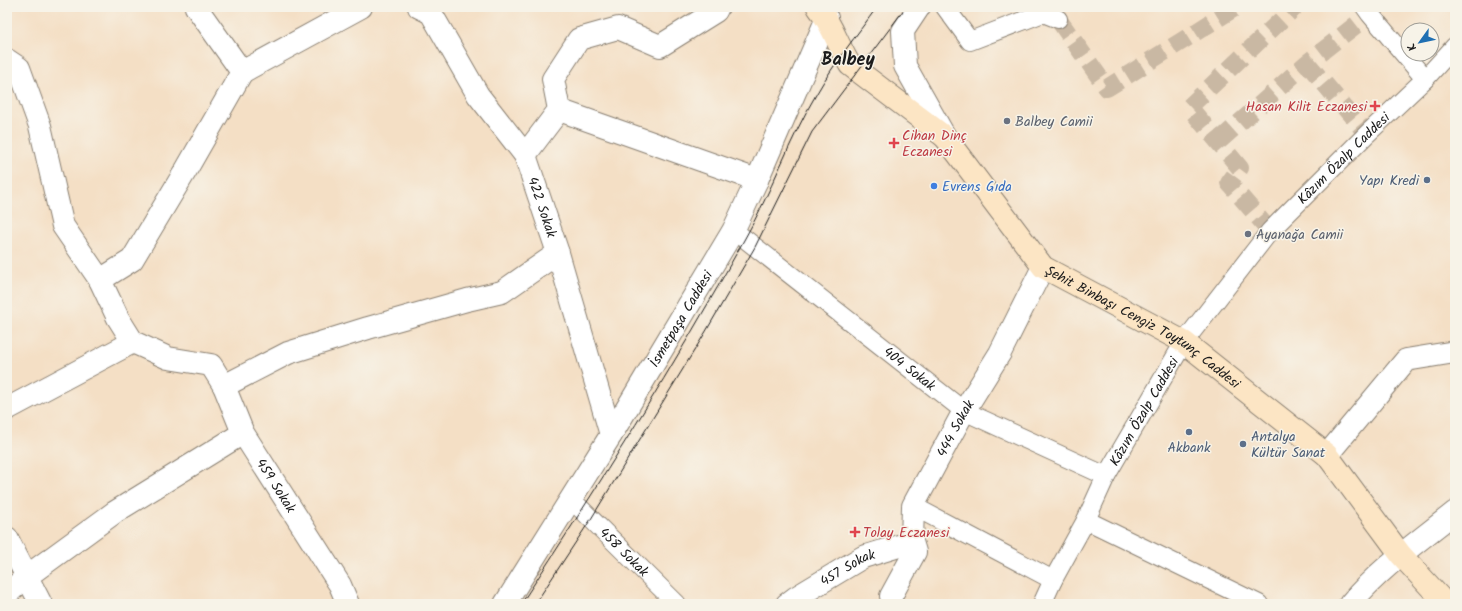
<svg xmlns="http://www.w3.org/2000/svg" width="1462" height="611" font-family="Kalam,sans-serif">
<style>
.lines{fill:none;stroke-linecap:round;stroke-linejoin:round}
.pedestrian-tunnel{stroke:#c9b8a3;stroke-width:18;stroke-dasharray:18 9;stroke-linecap:butt}
.pedestrian-casing{stroke:#887e70;stroke-width:20}
.minor-casing{stroke:#887e70;stroke-width:24}
.tertiary-casing{stroke:#887e70;stroke-width:24}
.secondary-casing{stroke:#887e70;stroke-width:24}
.pedestrian{stroke:#fff;stroke-width:18}
.minor{stroke:#fff;stroke-width:22}
.tertiary{stroke:#fff;stroke-width:22}
.secondary{stroke:#fce5c4;stroke-width:22}
.tram{stroke:#1c1c1c;stroke-width:1}
.health-dot{fill:#e0444e;stroke:#f7f3e8;stroke-width:1.5}
.worship-dot{fill:#6b7280;stroke:#f7f3e8;stroke-width:1.5}
.service-dot{fill:#5c6f8a;stroke:#f7f3e8;stroke-width:1.5}
.shop-dot{fill:#3f7fe0;stroke:#f7f3e8;stroke-width:1.5}
.labels{text-anchor:middle;stroke-width:3;stroke-linejoin:round;paint-order:stroke}
.health-label{font-size:14px;fill:#be3a42;stroke:#f7f3e8;text-anchor:start}
.worship-label{font-size:14px;fill:#5b616d;stroke:#f7f3e8;text-anchor:start}
.street-label{font-size:14px;fill:#1c1c1c;stroke:#f7f3e8}
.service-label{font-size:14px;fill:#4e5e75;stroke:#f7f3e8;text-anchor:end}
.shop-label{font-size:14px;fill:#366cbe;stroke:#f7f3e8;text-anchor:start}
.district-label{font-size:18px;font-weight:bold;fill:#1c1c1c;stroke:#f7f3e8}
</style>
<rect width="100%" height="100%" fill="#f7f3e8"/>
<filter id="ink" filterUnits="userSpaceOnUse"><feTurbulence type="fractalNoise" baseFrequency=".025" numOctaves="2"/><feDisplacementMap in="SourceGraphic" scale="8" xChannelSelector="R" yChannelSelector="G"/><feConvolveMatrix kernelMatrix="1 2 1 2 8 2 1 2 1" color-interpolation-filters="sRGB"/></filter>
<filter id="wash" filterUnits="userSpaceOnUse"><feTurbulence type="fractalNoise" baseFrequency=".012" numOctaves="4" result="noise"/><feDisplacementMap in="SourceGraphic" scale="16" xChannelSelector="R" yChannelSelector="G"/><feGaussianBlur stdDeviation="0.9" result="paint"/><feColorMatrix in="noise" values="0 0 0 0 0 0 0 0 0 0 0 0 0 0 0 0 0 1.4 0 .05"/><feComposite in="paint" operator="in"/></filter>
<g filter="url(#wash)">
<rect width="100%" height="100%" fill="#f4dfc5"/>
</g>
<g filter="url(#ink)">
<g class="lines">
<g class="pedestrian-tunnel">
<polyline points="1058,19 1107,88 1236,7"/>
<polyline points="1307,63 1367,134"/>
<polyline points="1219,141 1307,63 1370,14"/>
<polyline points="1270,231 1229,183 1240,168 1189,107 1295,7"/>
</g>
<defs>
<g id="pedestrian">
<polyline points="945,7 970,41 1043,13 1058,19"/>
<polyline points="1365,7 1370,14 1425,79"/>
<path id="s1" d="M733 231 745 239 964 411 1106 476"/>
<path id="s2" d="M571 499 677 604"/>
<polyline points="913,506 1053,580"/>
<polyline points="1086,520 1259,604"/>
<path id="s3" d="M1042 604 1053 580 1086 520 1106 476 1184 342 1270 231 1367 134 1425 79 1455 46"/>
</g>
<g id="minor">
<polyline points="196,7 242,72 361,7"/>
<path id="s4" d="M419 7 431 13 478 95 525 155 558 253 611 435"/>
<path id="s5" d="M7 60 19 68 40 126 63 226 100 280 118 318 133 342 168 358 211 365 224 386 243 433 340 585 348 604"/>
<polyline points="559,110 757,180"/>
<polyline points="525,155 559,110 553,79 579,39 618,28 660,46 716,11 718,7"/>
<polyline points="100,280 132,260 186,170 242,72"/>
<polyline points="224,386 288,353 368,328 467,300 502,292 558,253"/>
<polyline points="7,409 133,342"/>
<polyline points="1327,455 1406,360 1455,352"/>
<polyline points="7,538 41,604"/>
<polyline points="7,594 26,577 115,512 243,433"/>
<path id="s6" d="M891 596 915 552 912 542 913 506 964 411 1000 353 1043 267"/>
<path id="s7" d="M787 604 795 598 863 557 912 542"/>
<path d="M1350 604C1380 568 1419 541 1455 512"/>
</g>
<g id="tertiary">
<polyline points="919,7 903,31 905,66 945,137"/>
<path id="s8" d="M505 604 611 435 733 231 757 180 827 18"/>
</g>
<g id="secondary">
<path id="s9" d="M818 7C832 24 838 46 850 65L945 137 1043 267 1184 342 1327 455 1401 555 1446 604"/>
</g>
</defs>
<use href="#pedestrian" class="pedestrian-casing"/>
<use href="#minor" class="minor-casing"/>
<use href="#tertiary" class="tertiary-casing"/>
<use href="#secondary" class="secondary-casing"/>
<use href="#pedestrian" class="pedestrian"/>
<use href="#minor" class="minor"/>
<use href="#tertiary" class="tertiary"/>
<use href="#secondary" class="secondary"/>
<g class="tram">
<path d="M521 604C599 485 675 365 744 240 771 193 789 140 817 93 834 63 857 35 877 7"/>
<polyline points="535,604 591,519 705,333 755,247 812,132 906,7"/>
</g>
</g>
</g>
<g class="health-dot">
<path d="M1373 100h4v4h4v4h-4v4h-4v-4h-4v-4h4z"/>
<path d="M892 137h4v4h4v4h-4v4h-4v-4h-4v-4h4z"/>
<path d="M853 526h4v4h4v4h-4v4h-4v-4h-4v-4h4z"/>
</g>
<g class="worship-dot">
<circle cx="1007" cy="121" r="4"/>
<circle cx="1248" cy="234" r="4"/>
</g>
<g class="service-dot">
<circle cx="1427" cy="180" r="4"/>
<circle cx="1189" cy="432" r="4"/>
<circle cx="1243" cy="444" r="4"/>
</g>
<circle class="shop-dot" cx="934" cy="186" r="4"/>
<g class="labels">
<g class="health-label">
<text x="1367" y="111" text-anchor="end">Hasan Kilit Eczanesi</text>
<text x="902" y="140">Cihan Dinç<tspan x="902" dy="16">Eczanesi</tspan></text>
<text x="863" y="537">Tolay Eczanesi</text>
</g>
<g class="worship-label">
<text x="1015" y="126">Balbey Camii</text>
<text x="1256" y="239">Ayanağa Camii</text>
</g>
<g class="street-label">
<text dy="5" stroke="none"><textPath href="#s3" startOffset="542">Kâzım Özalp Caddesi</textPath></text>
<text dy="5" stroke="none"><textPath href="#s4" startOffset="239">422 Sokak</textPath></text>
<text dy="5" stroke="none"><textPath href="#s8" startOffset="335">İsmetpaşa Caddesi</textPath></text>
<text dy="5" stroke="none"><textPath href="#s9" startOffset="465">Şehit Binbaşı Cengiz Toytunç Caddesi</textPath></text>
<text dy="5" stroke="none"><textPath href="#s1" startOffset="224">404 Sokak</textPath></text>
<text dy="5" stroke="none"><textPath href="#s3" startOffset="218">Kâzım Özalp Caddesi</textPath></text>
<text dy="5" stroke="none"><textPath href="#s6" startOffset="185">444 Sokak</textPath></text>
<text dy="5" stroke="none"><textPath href="#s5" startOffset="534">459 Sokak</textPath></text>
<text dy="5" stroke="none"><textPath href="#s2" startOffset="75">458 Sokak</textPath></text>
<text dy="5" stroke="none"><textPath href="#s7" startOffset="71">457 Sokak</textPath></text>
</g>
<g class="service-label">
<text x="1419" y="185">Yapı Kredi</text>
<text x="1251" y="441" text-anchor="start">Antalya<tspan x="1251" dy="16">Kültür Sanat</tspan></text>
<text x="1189" y="452" text-anchor="middle">Akbank</text>
</g>
<g class="shop-label">
<text x="942" y="191">Evrens Gıda</text>
</g>
<g class="district-label">
<text x="848" y="65">Balbey</text>
</g>
</g>
<rect width="1462" height="611" fill="none" stroke="#f7f3e8" stroke-width="24"/>
<g transform="translate(1420 42) rotate(237)"><circle r="19" fill="#f7f3e8" stroke="#9f9d96"/>
<path d="M0-3L7 15L0 10L-7 15Z" fill="#1f6fb2"/>
<text y="-6" font-size="11" font-weight="bold" text-anchor="middle" fill="#1c1c1c">K</text>
</g>
</svg>
